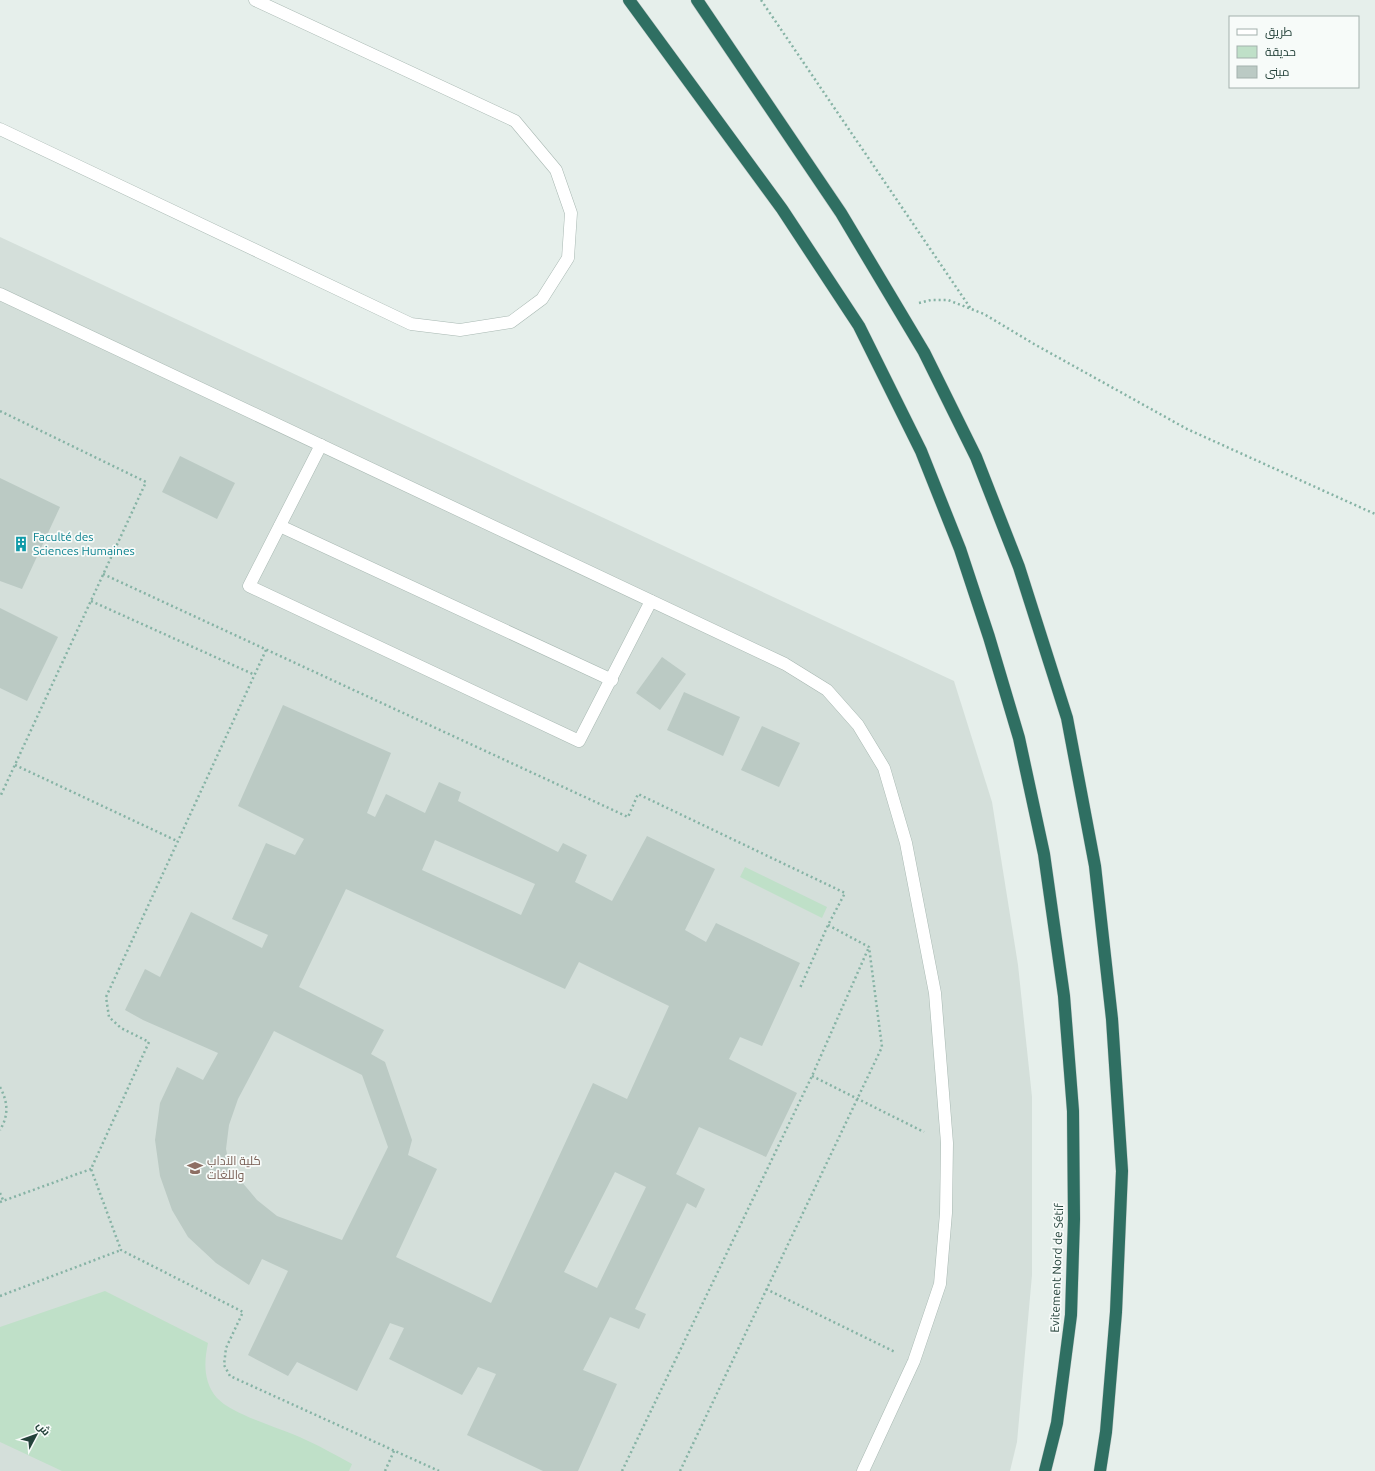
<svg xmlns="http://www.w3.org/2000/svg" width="1375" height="1471" font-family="Ubuntu,Cairo,sans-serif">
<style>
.built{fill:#d4dfda}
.green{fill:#bfe0c8}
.building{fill:#bbcac4;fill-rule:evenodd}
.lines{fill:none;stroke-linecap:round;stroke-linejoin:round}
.minor-casing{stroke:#a8b8b2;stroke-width:13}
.highway-casing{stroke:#c2cac8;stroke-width:13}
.path{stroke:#86b3a5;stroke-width:2.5;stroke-dasharray:2 3;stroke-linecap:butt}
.minor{stroke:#fff;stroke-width:12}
.highway{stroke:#2f6f62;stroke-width:12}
.labels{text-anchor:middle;stroke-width:3.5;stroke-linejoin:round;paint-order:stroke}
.culture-label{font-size:12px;fill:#0d838f;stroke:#f7fbf9;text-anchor:start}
.education-label{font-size:12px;fill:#785e54;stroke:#f7fbf9;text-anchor:start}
.street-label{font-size:12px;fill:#24423a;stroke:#f7fbf9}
</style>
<rect width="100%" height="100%" fill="#e6efeb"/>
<polygon class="built" points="0,237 954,681 992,802 1018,965 1032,1097 1032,1275 1017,1442 1010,1471 0,1471"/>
<g class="green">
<polygon points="745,867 827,907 822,918 740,877"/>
<path d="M105 1291 208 1343C204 1362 203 1382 217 1398 234 1416 282 1428 306 1440 322 1447 337 1456 352 1464L349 1471H62L0 1442V1327Z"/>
</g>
<g class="building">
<polygon points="180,456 235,483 217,519 162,492"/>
<polygon points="0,478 60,507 22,589 0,581"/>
<polygon points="0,608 58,637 27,701 0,688"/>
<polygon points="662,657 686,674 660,710 636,693"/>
<polygon points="684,692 740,717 723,756 667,730"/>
<path d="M283 705 391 753 367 813 375 817 386 794 425 813 439 782 461 792 458 801 558 852 563 843 587 855 575 882 612 901 647 836 715 869 685 930 706 942 716 923 800 963 762 1046 740 1037 729 1059 797 1093 766 1157 699 1127 676 1174 705 1189 696 1208 687 1203 635 1309 646 1314 639 1329 610 1317 583 1370 617 1384 578 1471H543L467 1435 496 1374 478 1367 462 1395 389 1359 404 1328 390 1323 357 1391 297 1362 288 1376 248 1355 288 1271 262 1259 249 1285 216 1263 188 1237 172 1210 160 1176 155 1140 160 1103 177 1067 203 1080 218 1053 143 1020 125 1010 145 969 160 977 191 912 262 948 268 935 232 919 266 843 295 855 304 839 238 806ZM435 840 535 884 521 915 422 870ZM346 889 565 989 579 962 669 1006 627 1099 593 1083 491 1303 396 1257 437 1169 408 1155 412 1140 385 1062 371 1054 384 1030 299 987ZM274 1031 362 1075 388 1147 342 1240 277 1216 257 1200 230 1168 226 1149 229 1125 238 1099ZM615 1172 646 1187 597 1288 564 1272Z"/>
<polygon points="762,726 800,743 779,787 741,770"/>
</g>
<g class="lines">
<defs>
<g id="minor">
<polyline points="0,129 411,324 460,330 511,322 542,299 568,258 571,213 556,170 515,121 255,0"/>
<polyline points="0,294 785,664 827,690 858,725 884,768 906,843 935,993 947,1143 946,1213 940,1284 914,1361 863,1471"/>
<polyline points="321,445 249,586 579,741 651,601"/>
<polyline points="280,526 612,680"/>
</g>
<g id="highway">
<polyline points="629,0 782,209 859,326 921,451 960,549 989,637 1019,738 1044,854 1064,996 1073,1111 1074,1219 1071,1315 1057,1423 1045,1471"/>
<polyline points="697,0 841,213 924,352 976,457 1019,567 1067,718 1095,866 1112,1019 1122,1171 1116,1312 1106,1432 1100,1471"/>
</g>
</defs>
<use href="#minor" class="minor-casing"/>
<use href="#highway" class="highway-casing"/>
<g class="path">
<polyline points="761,0 971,309"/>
<polyline points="919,303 931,300 948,300 984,314 1034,344 1187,429 1375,514"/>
<polyline points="0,411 146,482 0,797"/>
<polyline points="103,574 628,817 638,794 845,893 828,925 800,988"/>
<polyline points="91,601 255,675"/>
<polyline points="266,650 106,997 109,1017 121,1028 149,1042 91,1169 121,1250 243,1312 226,1348 224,1365 230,1376 439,1471"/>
<polyline points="15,765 177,841"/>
<polyline points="812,1076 924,1132"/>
<path d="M0 1087C8 1102 9 1115 0 1130"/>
<polyline points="0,1193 3,1200"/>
<polyline points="0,1202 91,1169"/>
<polyline points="766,1289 895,1352"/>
<polyline points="0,1296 121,1250"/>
<polyline points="385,1471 394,1451"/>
<polyline points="622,1471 812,1076 869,947"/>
<polyline points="680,1471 882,1047 869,947 828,925"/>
</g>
<use href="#minor" class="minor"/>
<use href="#highway" class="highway"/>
</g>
<defs>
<symbol id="building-bare" viewBox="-9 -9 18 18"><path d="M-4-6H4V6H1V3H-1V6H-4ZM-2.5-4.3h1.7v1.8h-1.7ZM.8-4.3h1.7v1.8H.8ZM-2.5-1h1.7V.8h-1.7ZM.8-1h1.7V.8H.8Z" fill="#0f9aa8" stroke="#f7fbf9" stroke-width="2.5" paint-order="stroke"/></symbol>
<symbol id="school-bare" viewBox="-9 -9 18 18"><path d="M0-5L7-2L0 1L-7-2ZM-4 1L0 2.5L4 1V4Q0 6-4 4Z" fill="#8d6e63" stroke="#f7fbf9" stroke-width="2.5" paint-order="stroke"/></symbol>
</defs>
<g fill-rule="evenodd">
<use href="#building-bare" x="10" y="533" width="22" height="22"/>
<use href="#school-bare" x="184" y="1157" width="22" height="22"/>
</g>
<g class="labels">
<g class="culture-label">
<text x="33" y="541">Faculté des<tspan x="33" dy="14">Sciences Humaines</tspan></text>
</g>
<g class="education-label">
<text x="207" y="1165">كلية الآداب<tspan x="207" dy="14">واللغات</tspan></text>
</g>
<g class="street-label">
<text transform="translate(1057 1268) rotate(-88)" y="4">Evitement Nord de Sétif</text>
</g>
</g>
<rect x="1229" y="16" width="130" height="72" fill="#f7fbf9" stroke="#a3b1ad"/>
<rect x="1237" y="29" width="20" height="6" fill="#ffffff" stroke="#a3b1ad"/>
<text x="1265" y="36" font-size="12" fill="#24423a">طريق</text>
<rect x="1237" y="46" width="20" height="12" fill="#bfe0c8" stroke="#a3b1ad"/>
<text x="1265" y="56" font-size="12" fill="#24423a">حديقة</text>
<rect x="1237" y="66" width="20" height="12" fill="#bbcac4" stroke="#a3b1ad"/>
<text x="1265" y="76" font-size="12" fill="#24423a">مبنى</text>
<g transform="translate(36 1435) rotate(49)" stroke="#f7fbf9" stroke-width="3" paint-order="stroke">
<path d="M0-3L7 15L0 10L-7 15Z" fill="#24423a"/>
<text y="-6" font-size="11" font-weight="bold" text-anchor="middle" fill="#24423a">ش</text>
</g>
</svg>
